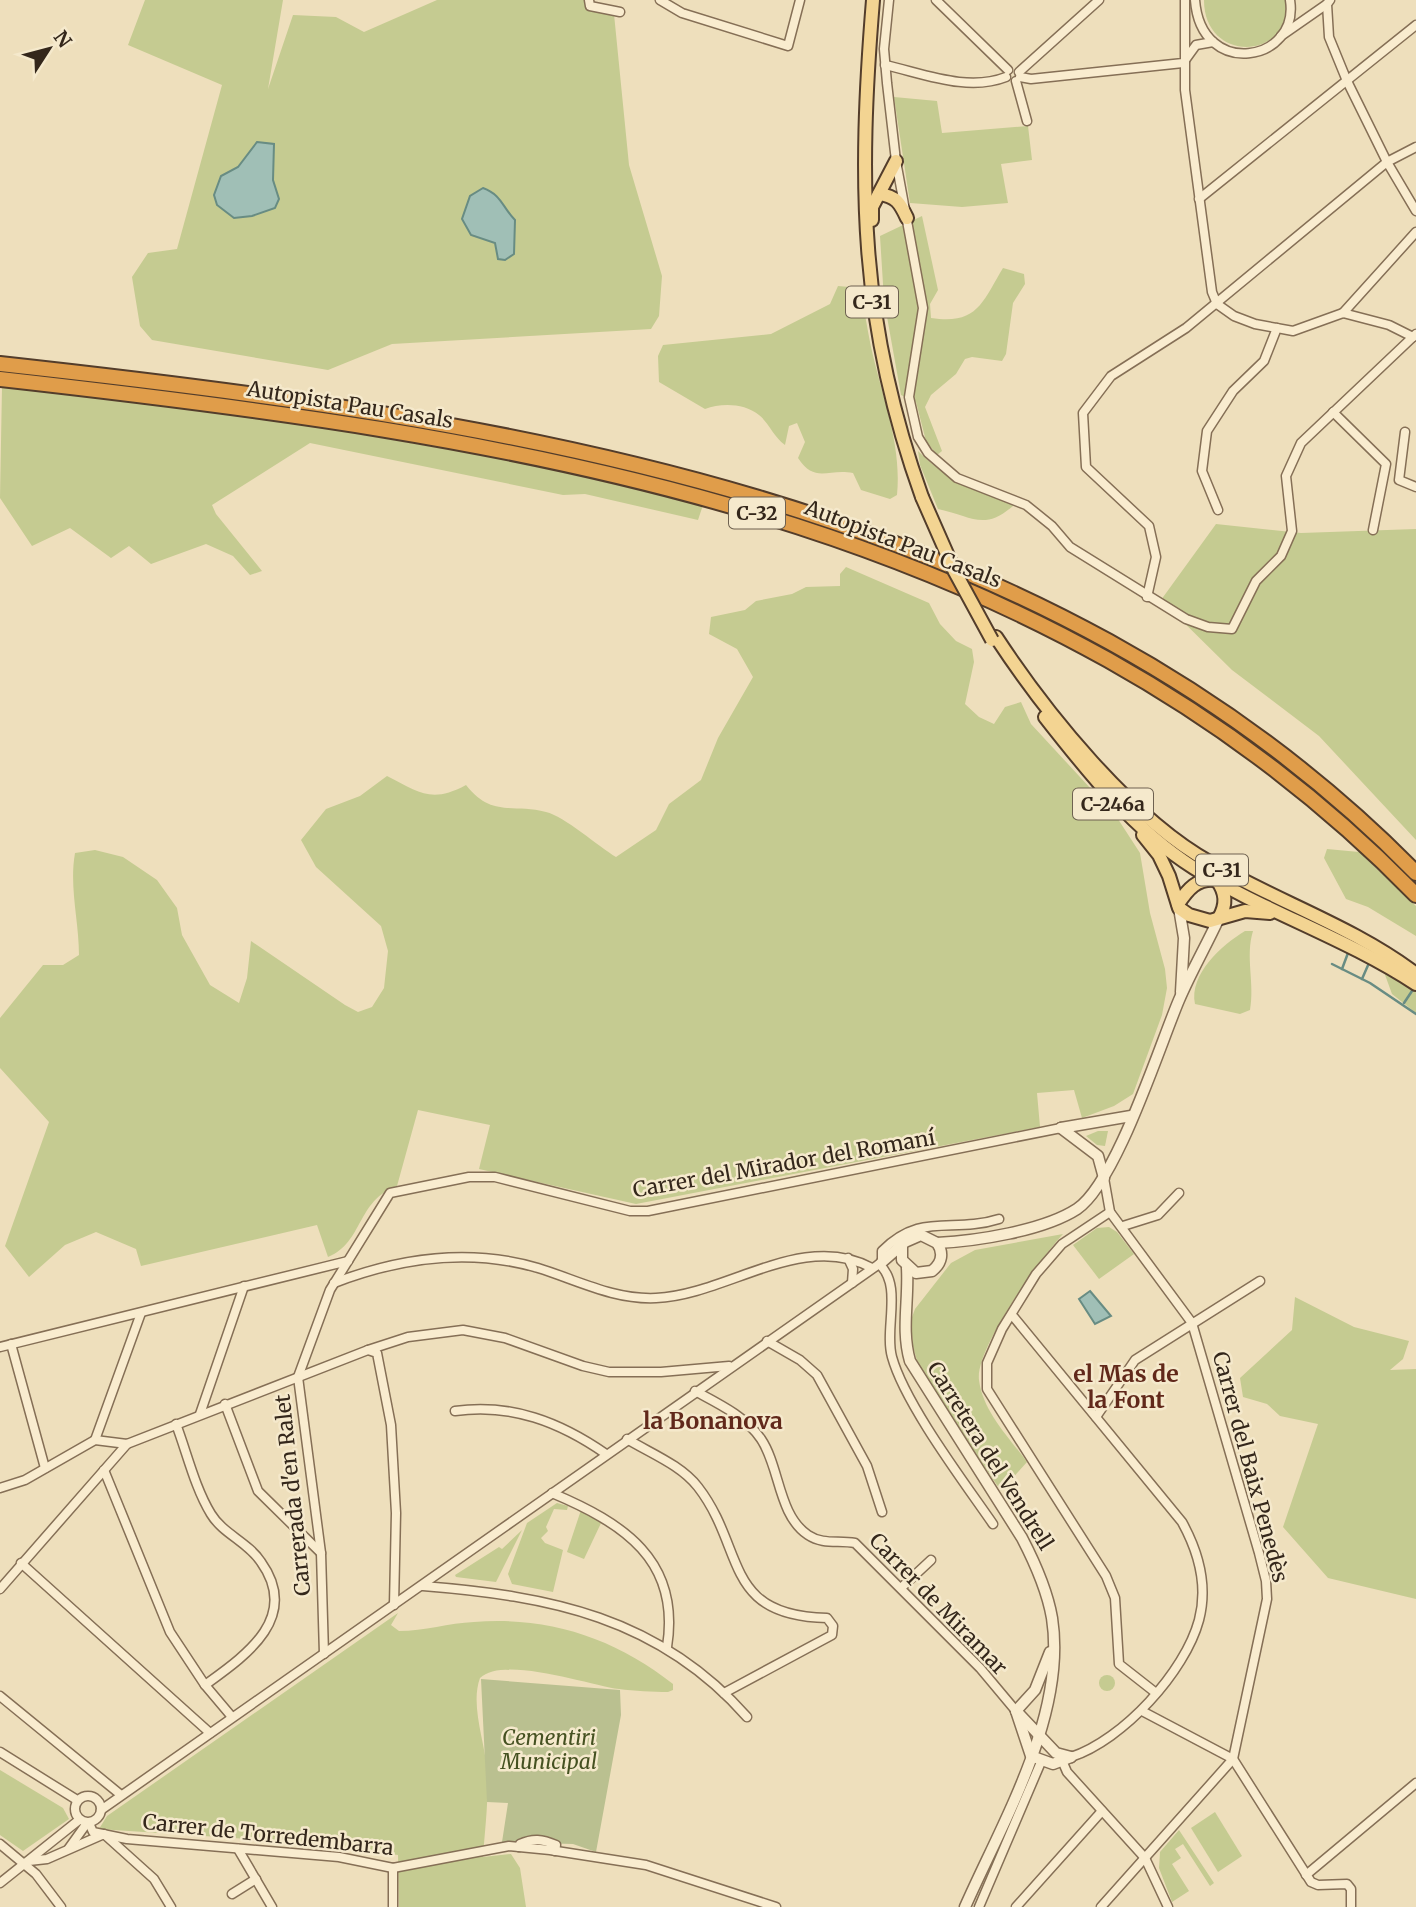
<svg xmlns="http://www.w3.org/2000/svg" width="1416" height="1907" font-family="Merriweather,serif">
<style>
.green{fill:#c5cb91}
.cemetery{fill:#bac090}
.water{fill:#a0bfb6;stroke:#688c83;stroke-width:2}
.lines{fill:none;stroke-linecap:round;stroke-linejoin:round}
.stream{stroke:#688c83;stroke-width:2.5}
.minor-casing{stroke:#856f56;stroke-width:11}
.tertiary-casing{stroke:#856f56;stroke-width:13}
.primary-casing{stroke:#533d2b;stroke-width:16}
.motorway-casing{stroke:#533d2b;stroke-width:18}
.minor{stroke:#f9eccf;stroke-width:8}
.tertiary{stroke:#f9eccf;stroke-width:10}
.primary{stroke:#f3d492;stroke-width:12}
.motorway{stroke:#e09d4a;stroke-width:14}
.primary-bridge-casing{stroke:#533d2b;stroke-width:16;stroke-linecap:butt}
.primary-bridge{stroke:#f3d492;stroke-width:12}
.labels{text-anchor:middle;stroke-width:5;stroke-linejoin:round;paint-order:stroke}
.shield{fill:#f5e9cc;stroke:#6e6150;stroke-width:2}
.shield-label{font-size:19px;font-weight:bold;fill:#34271b}
.street-label{font-size:21px;fill:#34271b;stroke:#f5e9cc}
.park-label{font-size:21px;font-style:italic;fill:#455121;stroke:#f5e9cc}
.neighbourhood-label{font-size:23px;font-weight:bold;fill:#61281a;stroke:#f5e9cc}
</style>
<rect width="100%" height="100%" fill="#eedfbc"/>
<g class="green">
<polygon points="145,0 283,0 268,89 293,15 336,17 364,32 437,0 586,0 614,14 629,165 662,276 659,316 651,329 392,344 328,370 152,340 140,326 132,277 148,253 177,249 222,85 128,45"/>
<path d="M1204 0H1286C1293 60 1204 65 1204 0Z"/>
<polygon points="894,97 937,101 942,133 1028,126 1032,160 1001,164 1008,203 962,207 910,203"/>
<path d="M922 216 938 290 930 304 931 318C977 325 982 303 1003 268L1024 274 1025 284 1013 303 1006 354 1002 361 972 357 965 359 956 374 931 395 925 407 942 451 937 455 926 441 916 402 901 395 884 300 880 236Z"/>
<path d="M838 286 861 288C864 308 867 328 871 347 882 397 902 444 897 495L890 499 861 490 853 473C828 468 815 484 798 458L805 442 797 423 789 426 785 445C773 436 769 423 759 415 744 403 721 403 705 409L659 382 658 356 663 345 771 334 830 304Z"/>
<polygon points="2,387 140,401 312,426 521,462 703,505 698,520 585,494 563,495 310,443 212,505 216,514 262,571 250,575 233,556 206,544 151,564 129,546 111,558 70,528 32,546 0,498"/>
<path d="M918 451C949 482 975 490 1014 505 984 532 972 516 938 509L920 465Z"/>
<polygon points="1216,524 1301,533 1416,529 1416,840 1319,736 1232,670 1161,600"/>
<path d="M846 567 929 603 940 624 956 641 972 649 974 662 965 704 979 717 994 724 1005 707 1021 702 1031 724 1116 816 1140 853 1150 913 1165 969 1167 988 1162 1015 1133 1094 1114 1106 1082 1118 1074 1090 1037 1093 1040 1127 636 1204 479 1169 490 1125 418 1110 397 1186C356 1201 364 1242 328 1257L317 1225 141 1266 136 1249 96 1232 65 1245 29 1277 5 1246 49 1122 0 1068V1018L43 965H63L79 955C79 921 69 887 75 853L95 850 123 857 157 880 177 908 182 935 210 985 239 1003 247 978 251 941 345 1005 358 1012 372 1007 384 988 388 951 381 926 316 867 301 840 326 809 360 796 387 776C419 792 431 804 466 785 492 818 512 803 546 812 564 816 599 847 616 857L656 830 669 804 701 780 718 738 753 677 737 649 709 634 711 617 745 610 756 601 792 594 806 587 840 586V574Z"/>
<polygon points="1327,849 1359,852 1416,906 1416,936 1368,907 1346,899 1324,858"/>
<path d="M1245 931H1253C1245 957 1255 983 1250 1010L1240 1014 1195 1004C1189 974 1222 945 1245 931Z"/>
<polygon points="1384,972 1416,990 1416,1013 1392,994"/>
<polygon points="1098,1131 1108,1131 1105,1146 1097,1145 1086,1136"/>
<polygon points="1109,1227 1117,1232 1134,1254 1099,1279 1073,1245 1097,1228"/>
<path d="M1063 1234C1041 1258 975 1348 979 1380 983 1412 1009 1437 1027 1462L1001 1491 920 1372 913 1346 911 1320 915 1309 951 1263 975 1250Z"/>
<polygon points="1295,1297 1354,1327 1409,1341 1403,1359 1390,1370 1416,1369 1416,1599 1328,1578 1283,1527 1318,1424 1280,1416 1267,1404 1243,1397 1240,1378 1292,1330"/>
<polygon points="557,1503 568,1506 567,1510 554,1509 546,1527 548,1531 541,1538 545,1543 563,1550 553,1592 512,1584 508,1574 527,1523"/>
<polygon points="581,1510 602,1521 584,1559 567,1552"/>
<polygon points="522,1530 496,1582 456,1577 455,1575 499,1547 502,1549"/>
<path d="M398 1613 391 1625 399 1631C424 1631 449 1623 474 1622 548 1616 615 1638 673 1684V1690L668 1692C653 1692 634 1691 619 1689 589 1685 503 1655 480 1678 470 1705 485 1742 487 1770 489 1798 485 1828 483 1857L511 1854 520 1868 526 1907H399L398 1855 309 1843 99 1829 107 1816Z"/>
<circle cx="1107" cy="1683" r="8"/>
<polygon points="0,1770 63,1808 69,1819 23,1851 0,1835"/>
<polygon points="1215,1812 1242,1856 1218,1872 1191,1828"/>
<polygon points="1179,1830 1214,1883 1210,1886 1183,1844 1175,1849 1181,1858 1172,1864 1189,1891 1172,1902 1159,1868 1160,1852"/>
</g>
<polygon class="cemetery" points="481,1679 620,1690 621,1715 596,1852 573,1844 502,1842 508,1803 487,1802"/>
<g class="water">
<polygon points="257,142 274,144 273,180 279,199 275,208 252,216 234,218 217,205 214,195 221,176 238,167"/>
<path d="M483 188C502 195 502 207 515 220L514 254 505 260 498 259 495 243 471 235 462 219 470 196Z"/>
<polygon points="1090,1291 1111,1316 1095,1324 1079,1299"/>
</g>
<g class="lines">
<g class="stream">
<polyline points="1332,964 1370,983 1416,1014"/>
<polyline points="1342,969 1348,953"/>
<polyline points="1362,979 1369,963"/>
<polyline points="1404,1003 1414,988"/>
</g>
<defs>
<g id="minor">
<polyline points="589,0 590,6 620,12"/>
<polyline points="660,0 682,13 788,46 800,0"/>
<polyline points="889,0 884,49 887,83 896,161 923,308 909,397 918,437 928,453 957,478 1026,505 1052,526 1070,547 1186,619 1208,627 1232,629 1256,581 1281,556 1292,531 1286,476 1301,443 1416,334"/>
<polyline points="936,0 1008,70"/>
<polyline points="1185,0 1185,90 1212,292 1217,304"/>
<path d="M1195 0C1201 80 1300 62 1290 0"/>
<polyline points="1330,0 1327,4 1329,37 1347,81 1387,162 1416,211"/>
<polyline points="1281,36 1327,4"/>
<path d="M885 65C925 74 968 92 1006 77"/>
<polyline points="1019,72 1099,0"/>
<polyline points="1020,77 1031,79 1183,63 1196,45 1213,42"/>
<polyline points="1016,81 1027,121"/>
<polyline points="1199,199 1416,25"/>
<polyline points="1217,304 1234,316 1255,324 1293,331 1343,313 1389,325 1413,337"/>
<polyline points="1343,313 1416,232"/>
<polyline points="1333,412 1386,464 1373,530"/>
<polyline points="1405,432 1399,480 1416,487"/>
<polyline points="1218,510 1202,471 1207,431 1233,391 1264,361 1277,328"/>
<polyline points="1147,597 1156,557 1149,526 1086,467 1083,413 1111,376 1186,328 1387,162 1416,147"/>
<polyline points="1110,1212 1062,1244 1036,1274 1002,1329 987,1363 987,1389 1106,1576 1115,1598 1119,1664 1156,1693"/>
<polyline points="1123,1226 1158,1215 1179,1193"/>
<polyline points="848,1258 853,1269 852,1283"/>
<path d="M879 1264C903 1285 884 1329 892 1357 905 1404 964 1482 993 1524"/>
<path d="M334 1283C399 1258 470 1248 538 1268 577 1280 614 1300 656 1298 727 1295 803 1230 872 1268"/>
<path d="M1012 1315 1182 1522C1198 1551 1208 1586 1199 1620 1185 1672 1123 1740 1071 1757"/>
<polyline points="767,1341 800,1360 817,1375 867,1466 882,1512"/>
<polyline points="11,1344 45,1468"/>
<polyline points="0,1347 348,1261"/>
<polyline points="368,1350 377,1353 391,1425 396,1513 394,1605"/>
<path d="M695 1391C719 1404 745 1416 761 1439 780 1467 778 1515 808 1535 823 1545 838 1540 855 1543L980 1668 1016 1711"/>
<polyline points="225,1404 258,1491 321,1553"/>
<path d="M455 1411C511 1403 560 1422 606 1454"/>
<polyline points="200,1414 244,1286"/>
<polyline points="1096,1417 1135,1360 1260,1281"/>
<path d="M176 1424C187 1453 195 1488 211 1514 223 1534 248 1542 261 1562 301 1618 245 1656 205 1685"/>
<path d="M627 1439C650 1453 681 1465 698 1487 746 1549 722 1616 827 1618L833 1626 832 1635 724 1693"/>
<polyline points="95,1440 141,1313"/>
<polyline points="104,1470 170,1632 205,1685 232,1717"/>
<polyline points="0,1488 25,1480 95,1440 127,1444 368,1350 408,1337 463,1330 505,1338 583,1366 609,1372 661,1372 729,1366"/>
<path d="M552 1493C623 1523 681 1560 667 1647"/>
<polyline points="21,1563 210,1733"/>
<path d="M423 1586C549 1596 659 1617 747 1717"/>
<polyline points="902,1587 931,1560"/>
<polyline points="0,1589 127,1444"/>
<polyline points="324,1654 321,1553 298,1377 330,1290 390,1193 469,1177 495,1177 630,1211 648,1211 1061,1128"/>
<polyline points="0,1696 121,1795"/>
<polyline points="1142,1711 1233,1759 1311,1882 1318,1885 1347,1884 1351,1889 1351,1907"/>
<polyline points="0,1752 77,1800"/>
<polyline points="1061,1758 1067,1772 1145,1858 1168,1907"/>
<circle cx="88" cy="1809" r="13"/>
<path d="M101 1810 882 1262V1251C922 1211 952 1234 999 1219"/>
<polyline points="89,1823 93,1832 127,1839 339,1857 393,1868 509,1846 550,1850 646,1865 776,1907"/>
<polyline points="0,1844 36,1874 61,1907"/>
<path d="M519 1847 520 1844C533 1838 542 1839 556 1845L555 1851"/>
<polyline points="69,1848 87,1823"/>
<polyline points="238,1849 272,1907"/>
<polyline points="29,1861 47,1859 104,1834 154,1879 171,1907"/>
<polyline points="393,1868 393,1907"/>
<polyline points="1306,1875 1416,1783"/>
<polyline points="0,1883 79,1820"/>
<polyline points="232,1894 256,1879"/>
<polyline points="979,1907 1041,1762"/>
<polyline points="1016,1907 1102,1811"/>
<polyline points="1101,1907 1233,1759 1267,1599 1266,1581 1259,1553 1192,1323 1110,1212 1104,1178"/>
</g>
<g id="tertiary">
<polyline points="1179,908 1184,938 1181,992"/>
<polyline points="1061,1128 1131,1116"/>
<polyline points="1061,1128 1098,1156 1104,1178"/>
<path d="M937 1243C976 1241 1043 1231 1077 1209 1116 1183 1159 1047 1179 1000 1191 972 1206 946 1219 918"/>
<path d="M882 1262 905 1242 921 1235 937 1243C944 1253 942 1263 932 1271L916 1273 902 1260V1247"/>
<path d="M907 1268C909 1300 901 1330 910 1361L1022 1538C1035 1563 1047 1589 1052 1618 1067 1714 1003 1821 965 1907"/>
<polyline points="1016,1711 1031,1756 1053,1764 1071,1757"/>
<polyline points="1016,1711 1035,1690 1050,1652"/>
<polyline points="1019,1714 1056,1753 1071,1757"/>
</g>
<g id="primary">
<path d="M873 0C858 183 859 322 922 497"/>
<path d="M879 194C896 196 900 203 907 218"/>
<polyline points="872,220 872,207 896,161"/>
<path d="M996 637C1046 713 1131 819 1211 863 1278 902 1354 927 1416 974"/>
<path d="M1045 717C1088 772 1134 830 1194 868 1265 912 1346 938 1416 984"/>
<polyline points="1143,835 1159,855 1169,876 1179,908 1189,915 1210,921 1245,911 1270,913"/>
<path d="M1217 880C1226 893 1227 904 1219 918"/>
<path d="M1178 904C1188 889 1197 878 1216 880"/>
</g>
<g id="motorway">
<path d="M0 364C500 419 1046 495 1416 873"/>
<path d="M0 379C509 436 1041 510 1416 895"/>
</g>
</defs>
<use href="#minor" class="minor-casing"/>
<use href="#tertiary" class="tertiary-casing"/>
<use href="#primary" class="primary-casing"/>
<use href="#motorway" class="motorway-casing"/>
<use href="#minor" class="minor"/>
<use href="#tertiary" class="tertiary"/>
<use href="#primary" class="primary"/>
<use href="#motorway" class="motorway"/>
<defs>
<polyline id="primary-bridge" points="922,497 955,572 992,640"/>
</defs>
<use href="#primary-bridge" class="primary-bridge-casing"/>
<use href="#primary-bridge" class="primary-bridge"/>
</g>
<g class="labels">
<g class="shield">
<rect x="846" y="286.5" width="52" height="31" rx="5"/>
<rect x="729" y="497.5" width="56" height="31" rx="5"/>
<rect x="1073" y="788.5" width="80" height="31" rx="5"/>
<rect x="1196" y="854.5" width="52" height="31" rx="5"/>
</g>
<g class="shield-label">
<text x="872" y="309">C-31</text>
<text x="757" y="520">C-32</text>
<text x="1113" y="811">C-246a</text>
<text x="1222" y="877">C-31</text>
</g>
<g class="street-label">
<text transform="translate(350 405) rotate(9)" y="7">Autopista Pau Casals</text>
<text transform="translate(903 544) rotate(21)" y="7">Autopista Pau Casals</text>
<text transform="translate(784 1164) rotate(-10)" y="7">Carrer del Mirador del Romaní</text>
<text transform="translate(990 1456) rotate(58)" y="7">Carretera del Vendrell</text>
<text transform="translate(1250 1467) rotate(75)" y="7">Carrer del Baix Penedès</text>
<text transform="translate(293 1495) rotate(-96)" y="7">Carrerada d'en Ralet</text>
<text transform="translate(938 1604) rotate(46)" y="7">Carrer de Miramar</text>
<text transform="translate(268 1835) rotate(6)" y="7">Carrer de Torredembarra</text>
</g>
<g class="park-label">
<text x="549" y="1745">Cementiri<tspan x="549" dy="24">Municipal</tspan></text>
</g>
<g class="neighbourhood-label">
<text x="1126" y="1382">el Mas de<tspan x="1126" dy="26">la Font</tspan></text>
<text x="713" y="1429">la Bonanova</text>
</g>
</g>
<g transform="translate(49 49) rotate(54)" stroke="#f5e9cc" stroke-width="5" paint-order="stroke">
<path d="M0-5L12 26L0 18L-12 26Z" fill="#34271b"/>
<text y="-10" font-size="19" font-weight="bold" text-anchor="middle" fill="#34271b">N</text>
</g>
</svg>
